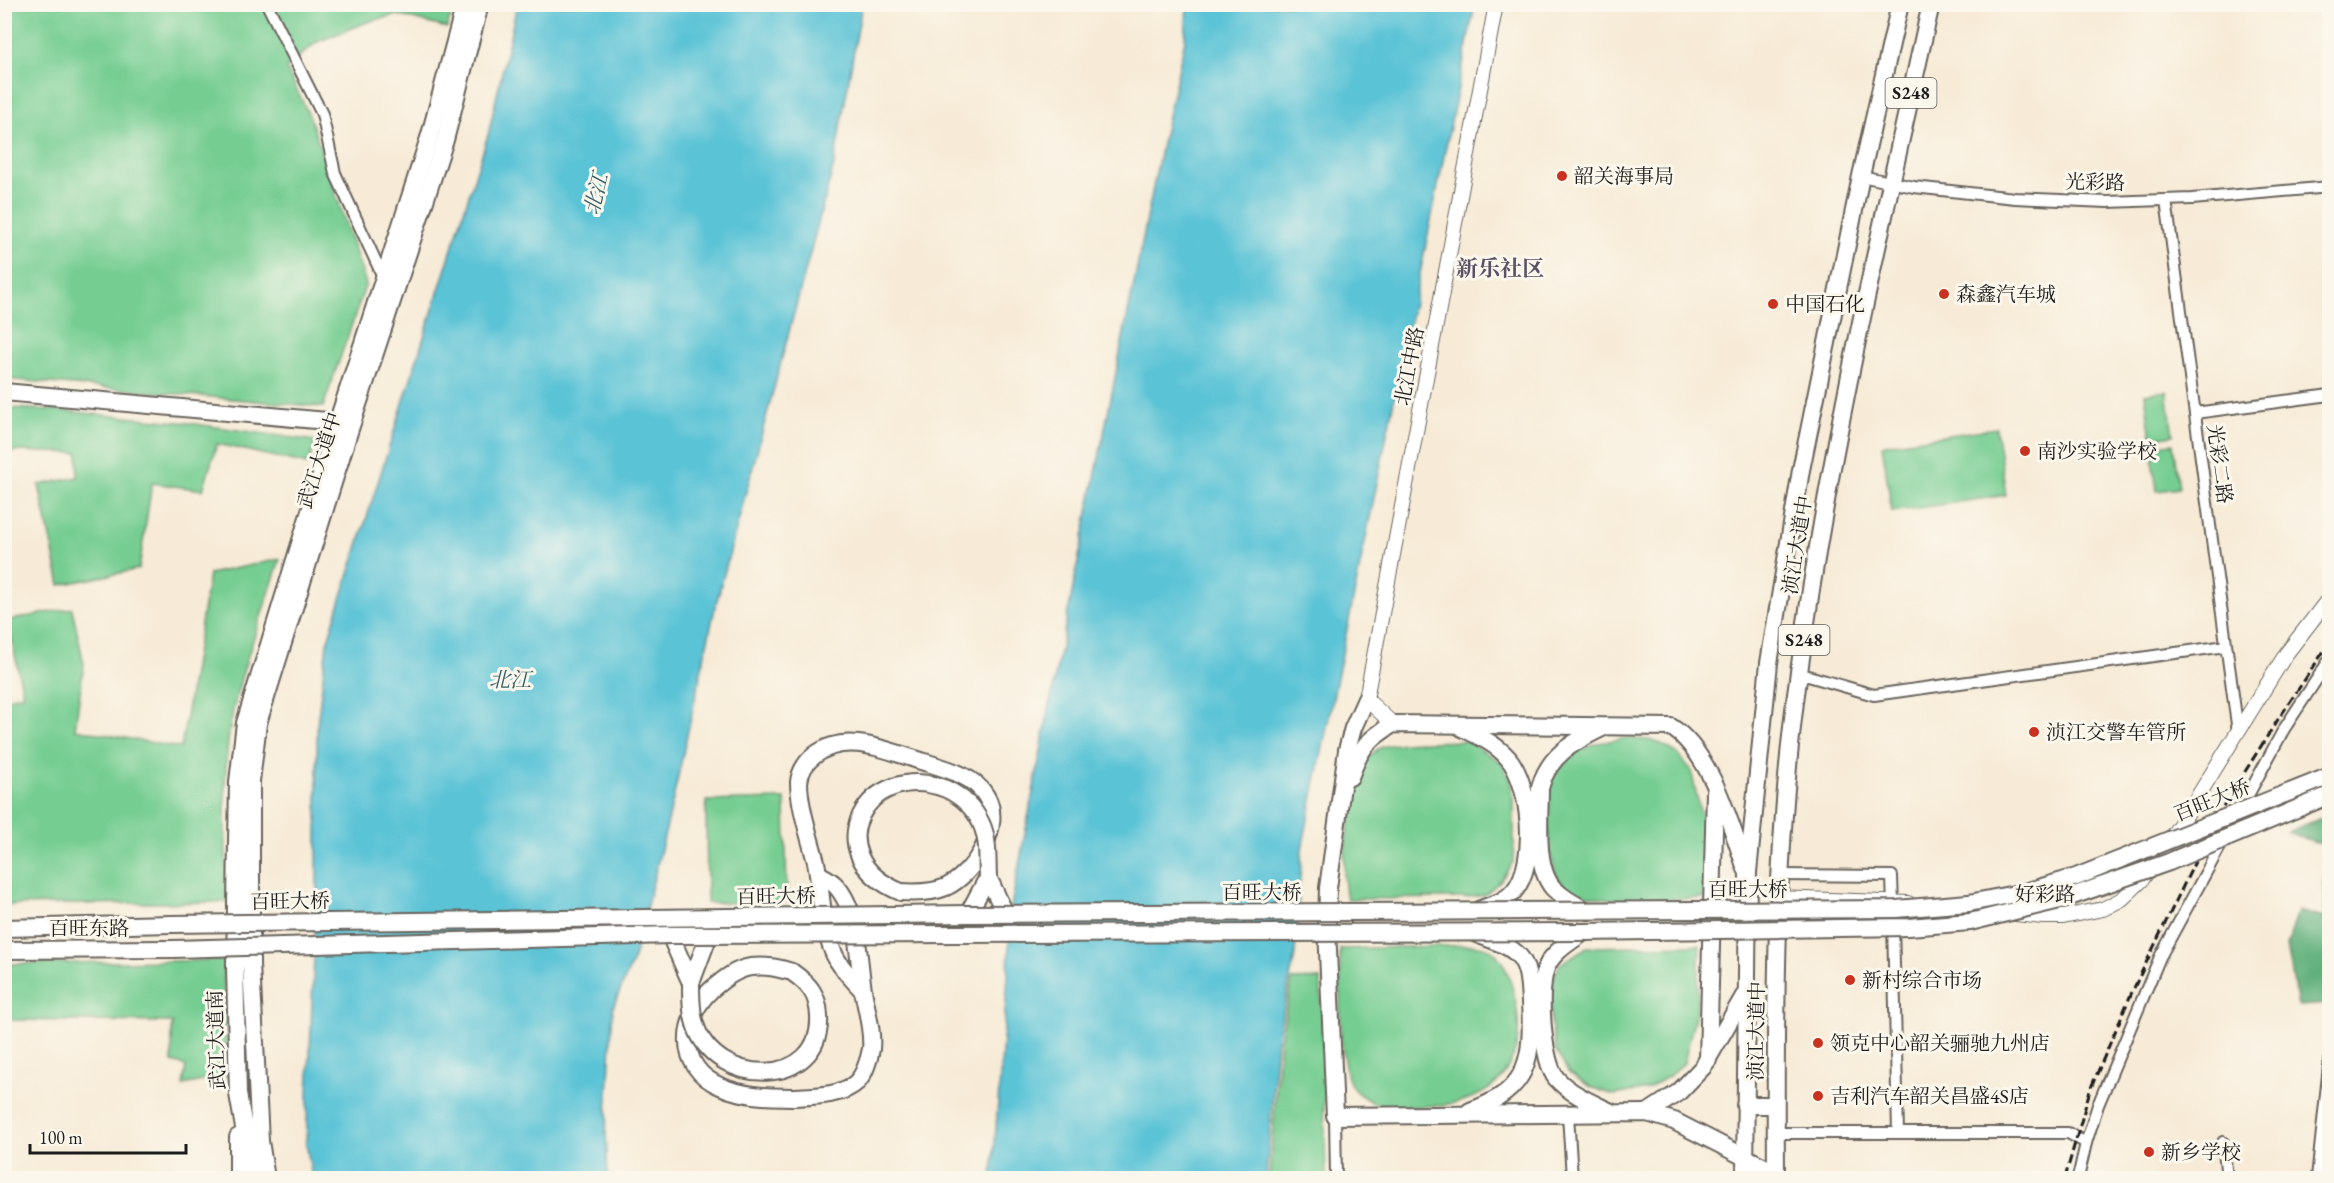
<svg xmlns="http://www.w3.org/2000/svg" width="2334" height="1183" font-family="'EB Garamond','Noto Serif SC',serif">
<style>
.green{fill:#76cd92;stroke:#497457;stroke-width:1.5}
.forest{fill:#60b07c;stroke:#3e664c;stroke-width:1.5}
.water{fill:#5ac3d6;stroke:#3b7079;stroke-width:1.5}
.lines{fill:none;stroke-linecap:round;stroke-linejoin:round}
.minor-casing{stroke:#69645d;stroke-width:14}
.tertiary-casing{stroke:#69645d;stroke-width:16}
.primary-casing{stroke:#69645d;stroke-width:20}
.minor{stroke:#fff;stroke-width:10}
.tertiary{stroke:#fff;stroke-width:14}
.primary{stroke:#fff;stroke-width:16}
.rail{stroke:#1c1c1c;stroke-width:3;stroke-dasharray:9 4.5;stroke-linecap:butt}
.primary-bridge-casing{stroke:#69645d;stroke-width:20;stroke-linecap:butt}
.primary-bridge{stroke:#fff;stroke-width:16}
.poi-dot{fill:#c8321e;stroke:#fbf7ec;stroke-width:2}
.labels{text-anchor:middle;stroke-width:6;stroke-linejoin:round;paint-order:stroke}
.shield{fill:#fbf7ec;stroke:#5f5e5a;stroke-width:1.5}
.shield-label{font-size:18px;font-weight:bold;fill:#1c1c1c}
.poi-label{font-size:20px;fill:#1c1c1c;stroke:#fbf7ec;text-anchor:start}
.street-label{font-size:20px;fill:#1c1c1c;stroke:#fbf7ec}
.water-label{font-size:21px;font-style:italic;fill:#355f66;stroke:#fbf7ec}
.quarter-label{font-size:22px;font-weight:bold;fill:#5c5266;stroke:#fbf7ec}
</style>
<rect width="100%" height="100%" fill="#fbf7ec"/>
<filter id="ink" filterUnits="userSpaceOnUse"><feTurbulence type="fractalNoise" baseFrequency=".0167" numOctaves="2"/><feDisplacementMap in="SourceGraphic" scale="12" xChannelSelector="R" yChannelSelector="G"/><feConvolveMatrix kernelMatrix="1 2 1 2 8 2 1 2 1" color-interpolation-filters="sRGB"/></filter>
<filter id="wash" filterUnits="userSpaceOnUse"><feTurbulence type="fractalNoise" baseFrequency=".008" numOctaves="4" result="noise"/><feDisplacementMap in="SourceGraphic" scale="24" xChannelSelector="R" yChannelSelector="G"/><feGaussianBlur stdDeviation="1.35" result="paint"/><feColorMatrix in="noise" values="0 0 0 0 0 0 0 0 0 0 0 0 0 0 0 0 0 1.4 0 .05"/><feComposite in="paint" operator="in"/></filter>
<g filter="url(#wash)">
<rect width="100%" height="100%" fill="#f7ebd7"/>
<g class="green">
<polygon points="5,5 454,5 447,28 397,15 370,21 317,42 286,68 310,117 366,284 323,407 5,379"/>
<polygon points="2167,391 2173,435 2151,438 2145,394"/>
<polygon points="5,408 54,410 189,423 316,441 308,464 217,444 203,490 152,483 139,569 60,585 39,485 78,477 78,453 14,451 5,453"/>
<polygon points="1996,428 2006,495 1892,512 1882,445"/>
<polygon points="2173,443 2179,488 2157,491 2151,446"/>
<path d="M280 559C262 618 235 681 228 741 222 795 226 849 228 902L5 905V699L23 694 8 620 72 608 84 664 75 729 181 748 209 574Z"/>
<path d="M1628 738 1656 741 1677 753 1691 770 1703 823 1704 898C1672 898 1573 910 1557 876 1545 849 1549 812 1547 784 1576 748 1583 744 1628 738Z"/>
<path d="M1467 741 1501 762 1511 781 1514 800V845L1513 862 1501 880 1485 895 1464 898 1347 899C1338 857 1352 812 1359 771 1364 763 1370 754 1378 749 1392 740 1448 742 1467 741Z"/>
<polygon points="785,799 787,902 707,903 706,801"/>
<path d="M1472 945C1479 946 1487 946 1493 951 1511 966 1520 1013 1518 1036 1517 1049 1509 1068 1501 1078 1485 1098 1451 1106 1426 1106 1410 1107 1387 1109 1372 1102 1366 1099 1353 1091 1351 1085 1337 1058 1340 981 1340 949Z"/>
<polygon points="1700,945 1697,1007 1684,1063 1669,1076 1648,1089 1614,1095 1591,1087 1569,1073 1556,1052 1551,1023 1551,999 1554,977 1560,964 1587,947"/>
<polygon points="223,960 227,1076 183,1085 186,1066 172,1062 172,1022 5,1020 5,964"/>
<polygon points="1321,979 1326,1178 1269,1178 1280,1040 1292,980"/>
</g>
<g class="forest">
<polygon points="2329,815 2329,847 2287,832"/>
<polygon points="2329,864 2329,1004 2298,1006 2287,946 2298,911 2325,918 2324,879"/>
</g>
<g class="water">
<polygon points="517,5 862,5 834,164 715,608 670,813 634,958 613,1007 606,1131 608,1178 312,1178 306,1143 317,886 317,726 327,643 488,135"/>
<polygon points="1187,5 1475,5 1302,849 1295,955 1277,1040 1266,1178 992,1178 1008,976 1010,912 1055,677 1162,143 1185,40"/>
</g>
</g>
<g filter="url(#ink)">
<g class="lines">
<defs>
<g id="minor">
<polyline points="267,4 322,114 335,173 384,279"/>
<polyline points="1861,176 1914,187 2015,198 2107,202 2192,199 2330,187"/>
<polyline points="2166,200 2238,732"/>
<polyline points="2195,413 2330,395"/>
<polyline points="1798,673 1874,695 2226,646"/>
<polyline points="1779,875 1892,876 1893,907"/>
<polyline points="1893,923 1898,1133"/>
<polyline points="1568,1114 1572,1178"/>
<polyline points="1335,1116 1336,1178"/>
<polyline points="1776,1133 2068,1133 2086,1143 2078,1178"/>
<polyline points="2223,1142 2227,1178"/>
<polyline points="2086,1143 2098,1105 2160,957 2284,729 2330,659"/>
<polyline points="2317,1178 2330,1056"/>
</g>
<g id="tertiary">
<polyline points="1393,724 1366,699 1496,4"/>
<polyline points="1778,898 1908,903"/>
<polyline points="1960,908 2043,917 2063,917 2103,909 2122,899 2141,881 2185,817 2286,654 2330,597"/>
</g>
<g id="primary">
<polyline points="4,392 349,423"/>
<polyline points="1366,699 1353,728 1347,750 1328,888 1327,927 1335,1116 1647,1113 1674,1121 1776,1173"/>
<path d="M1462 728C1479 736 1496 744 1508 758 1531 785 1538 863 1514 891 1505 902 1491 905 1478 910"/>
<path d="M1350 777C1361 747 1366 741 1393 724L1671 727C1711 752 1731 826 1746 869"/>
<polyline points="988,877 1006,915"/>
<path d="M1588 911C1575 905 1563 898 1553 888 1534 866 1540 816 1540 788 1548 755 1575 741 1602 728"/>
<polyline points="968,914 988,877"/>
<polyline points="4,928 172,924"/>
<path d="M1584 932C1570 942 1554 951 1547 966 1537 986 1542 1060 1556 1078 1570 1094 1592 1103 1611 1112"/>
<polyline points="670,935 691,983"/>
<polyline points="4,950 173,949"/>
<path d="M792 972C778 968 766 965 751 967 736 969 724 979 712 989 681 1017 676 1067 720 1086 742 1096 768 1097 792 1097 812 1096 841 1097 857 1082 864 1075 869 1060 871 1049 873 1030 866 1009 863 990 859 964 858 925 846 901 839 887 832 880 818 874"/>
<polyline points="691,983 709,935"/>
<path d="M863 991C854 980 841 969 835 956 821 926 822 893 816 862 810 838 799 806 799 782 800 771 807 761 815 755 845 732 883 749 915 759 938 767 973 773 986 796 1004 826 974 874 946 887 932 893 915 893 901 892"/>
<polyline points="1708,1060 1715,792"/>
<polyline points="1745,1105 1775,1105"/>
<path d="M1470 1111C1530 1090 1533 1058 1530 1001 1529 987 1529 967 1519 956 1508 944 1489 939 1474 933"/>
<polyline points="1647,1113 1679,1092 1703,1067 1744,996"/>
<polyline points="238,1178 238,1137"/>
<polyline points="253,1178 238,1094 235,966 238,782 245,723 334,433 430,135 465,4"/>
<polyline points="266,1178 260,1141 251,964 251,781 258,723 348,435 445,140 480,4"/>
<polyline points="1745,1178 1748,872 1769,663 1801,470 1861,176 1900,4"/>
<path d="M1776 1178C1775 1010 1775 840 1799 672 1829 447 1882 226 1931 4"/>
</g>
</defs>
<use href="#minor" class="minor-casing"/>
<use href="#tertiary" class="tertiary-casing"/>
<use href="#primary" class="primary-casing"/>
<use href="#minor" class="minor"/>
<use href="#tertiary" class="tertiary"/>
<use href="#primary" class="primary"/>
<polyline class="rail" points="2065,1178 2090,1090 2132,992 2217,816 2275,724 2330,642"/>
<defs>
<g id="primary-bridge">
<path d="M901 892C813 856 867 758 946 789 961 796 974 808 981 823 989 840 987 859 988 877"/>
<polyline points="172,924 968,914 1896,909 1969,903 2025,892 2076,877 2330,776"/>
<polyline points="173,949 670,935 1584,932 1909,927 1970,922 2064,899 2169,862 2330,795"/>
<path d="M691 983C691 997 691 1012 695 1024 715 1089 823 1089 819 1016 818 994 809 984 792 972"/>
</g>
</defs>
<use href="#primary-bridge" class="primary-bridge-casing"/>
<use href="#primary-bridge" class="primary-bridge"/>
</g>
</g>
<g class="poi-dot">
<circle cx="1562" cy="176" r="6"/>
<circle cx="1944" cy="294" r="6"/>
<circle cx="1773" cy="304" r="6"/>
<circle cx="2025" cy="451" r="6"/>
<circle cx="2034" cy="732" r="6"/>
<circle cx="1850" cy="980" r="6"/>
<circle cx="1818" cy="1043" r="6"/>
<circle cx="1818" cy="1096" r="6"/>
<circle cx="2149" cy="1152" r="6"/>
</g>
<g class="labels">
<g class="shield">
<rect x="1885.5" y="78" width="51" height="30" rx="4.5"/>
<rect x="1778.5" y="625" width="51" height="30" rx="4.5"/>
</g>
<g class="shield-label">
<text x="1911" y="99">S248</text>
<text x="1804" y="646">S248</text>
</g>
<g class="poi-label">
<text x="1574" y="183">韶关海事局</text>
<text x="1956" y="301">森鑫汽车城</text>
<text x="1785" y="311">中国石化</text>
<text x="2037" y="458">南沙实验学校</text>
<text x="2046" y="739">浈江交警车管所</text>
<text x="1862" y="987">新村综合市场</text>
<text x="1830" y="1050">领克中心韶关骊驰九州店</text>
<text x="1830" y="1103">吉利汽车韶关昌盛4S店</text>
<text x="2161" y="1159">新乡学校</text>
</g>
<g class="street-label">
<text transform="translate(2095 182) rotate(1)" y="7">光彩路</text>
<text transform="translate(1409 366) rotate(-79)" y="7">北江中路</text>
<text transform="translate(319 460) rotate(-72)" y="7">武江大道中</text>
<text transform="translate(2220 464) rotate(82)" y="7">光彩二路</text>
<text transform="translate(1797 545) rotate(-81)" y="7">浈江大道中</text>
<text transform="translate(2212 800) rotate(-22)" y="7">百旺大桥</text>
<text x="1748" y="896">百旺大桥</text>
<text x="1262" y="899">百旺大桥</text>
<text x="2045" y="901">好彩路</text>
<text transform="translate(776 896) rotate(-1)" y="7">百旺大桥</text>
<text transform="translate(290 901) rotate(-1)" y="7">百旺大桥</text>
<text x="89" y="935">百旺东路</text>
<text transform="translate(1756 1031) rotate(-89)" y="7">浈江大道中</text>
<text transform="translate(216 1040) rotate(-92)" y="7">武江大道南</text>
</g>
<g class="water-label">
<text transform="translate(596 194) rotate(-76)" y="7">北江</text>
<text x="510" y="687">北江</text>
</g>
<g class="quarter-label">
<text x="1500" y="276">新乐社区</text>
</g>
</g>
<rect width="2334" height="1183" fill="none" stroke="#fbf7ec" stroke-width="24"/>
<path d="M30 1144v9h156v-9" fill="none" stroke="#1c1c1c" stroke-width="3"/>
<text x="39" y="1144" font-size="18" fill="#1c1c1c" stroke="#fbf7ec" stroke-width="4.5" paint-order="stroke">100 m</text>
</svg>
